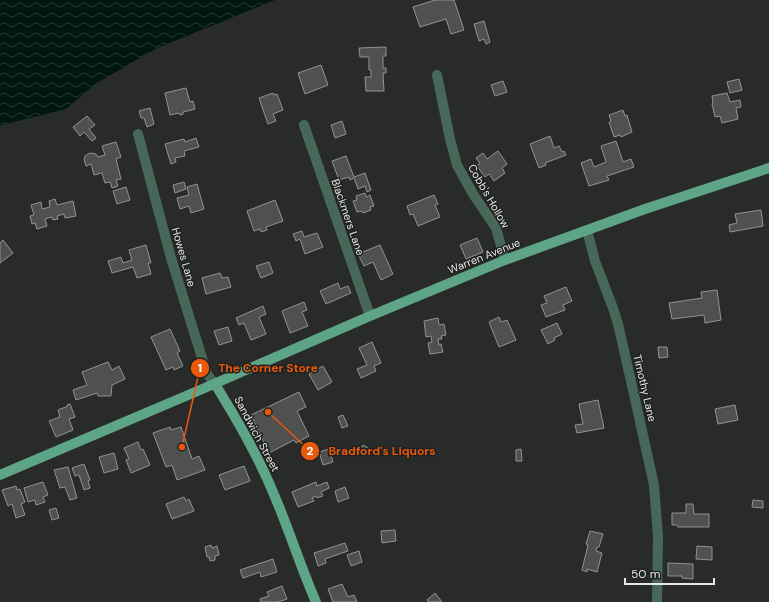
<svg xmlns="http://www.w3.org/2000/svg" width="769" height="602" font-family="'DM Sans',sans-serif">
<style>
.water{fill:url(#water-waves)}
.building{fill:#4e514f;stroke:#919493}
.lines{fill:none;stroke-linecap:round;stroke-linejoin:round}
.minor{stroke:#476859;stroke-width:10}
.major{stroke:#5ea587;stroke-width:10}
.labels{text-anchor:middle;stroke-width:3;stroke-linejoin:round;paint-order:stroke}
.street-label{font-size:11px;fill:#e5e6e6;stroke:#1f2221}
.leader{fill:none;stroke:#e8590c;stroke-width:1.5}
.callout-dot{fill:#e8590c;stroke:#1f2221;stroke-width:1.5}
.mark-label{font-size:12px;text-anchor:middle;font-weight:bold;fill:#fff}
.callout-label{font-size:12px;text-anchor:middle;font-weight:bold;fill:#e8590c;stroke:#1f2221;stroke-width:3;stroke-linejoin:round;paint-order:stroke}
</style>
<defs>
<pattern id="water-waves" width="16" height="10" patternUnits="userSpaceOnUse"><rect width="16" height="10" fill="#00170d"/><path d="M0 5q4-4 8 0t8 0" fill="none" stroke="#253930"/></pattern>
</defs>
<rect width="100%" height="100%" fill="#292b2a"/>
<polygon class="water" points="0,0 275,0 157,48 95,84 66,109 6,124 0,126"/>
<g class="building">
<polygon points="435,0 454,0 464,30 451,34 446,19 420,27 413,7"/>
<polygon points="484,21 490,42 486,44 484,39 479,41 474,24"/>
<polygon points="386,47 386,56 383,56 383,68 386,68 386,73 383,73 384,91 366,91 365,77 371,77 371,70 369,70 369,57 360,57 359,48"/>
<polygon points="321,65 328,85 305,94 298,73"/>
<polygon points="739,79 742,90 730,93 727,82"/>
<polygon points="503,81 507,92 495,96 491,85"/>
<polygon points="186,88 190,102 193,101 195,109 183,112 183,114 180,115 179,113 170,115 165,93"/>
<polygon points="273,93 274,95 277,94 283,110 273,114 276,121 268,124 259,98"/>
<polygon points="727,93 730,102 740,100 741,107 736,108 738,119 722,123 720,116 715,117 712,104 713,103 712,96"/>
<polygon points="150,108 154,124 147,127 144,118 141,118 139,111"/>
<polygon points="623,110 625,116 627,115 632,132 621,137 620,135 614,137 609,122 611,121 609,115"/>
<polygon points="87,116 95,125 89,129 96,138 92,141 84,132 80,136 73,127"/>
<polygon points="342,121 346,134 335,138 331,125"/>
<polygon points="550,136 554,148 559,146 562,152 564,151 566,155 545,163 546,165 539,168 530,144"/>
<polygon points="196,138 199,147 184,151 185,156 175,158 176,162 171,164 165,144 184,139 185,142"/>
<polygon points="616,141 623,162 631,159 634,167 607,176 609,180 589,186 581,163 591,159 594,167 606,162 601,146"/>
<polygon points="116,142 121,157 116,159 121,179 116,180 118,186 112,188 110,182 105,183 102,173 94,175 91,164 86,166 84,159 85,156 90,153 96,154 98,157 105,155 102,146"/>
<polygon points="498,151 507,164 502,168 505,173 494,181 489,174 485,177 477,166 480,163 476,158 483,153 487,159"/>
<polygon points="346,156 354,177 365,173 371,190 367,192 365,186 358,189 354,178 350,180 349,177 339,180 332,161"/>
<polygon points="184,182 186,189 175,193 173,185"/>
<polygon points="197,184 204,209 191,213 189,206 180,209 177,198 189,195 187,187"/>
<polygon points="126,187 130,200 117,204 113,191"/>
<polygon points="365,193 366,197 370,195 374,206 370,207 371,210 363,213 362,211 357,212 353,201 357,200 356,196"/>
<polygon points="434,195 438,204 435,205 440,217 418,226 413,214 410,215 407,206"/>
<polygon points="55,199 57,205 73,201 76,216 65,218 64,214 57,216 58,219 53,220 52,217 45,219 47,226 37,229 35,223 32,224 30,216 34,215 31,205 41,202 42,209 50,207 49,201"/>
<polygon points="275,200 283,221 266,227 267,230 261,232 260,229 254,231 247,211"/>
<polygon points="761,210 763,226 730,232 729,225 737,223 735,214"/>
<polygon points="302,231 304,237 317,233 323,247 305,254 300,239 296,241 293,234"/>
<polygon points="477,238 483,252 466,259 460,245"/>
<polygon points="3,240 13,253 0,263 0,243"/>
<polygon points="146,245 151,263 148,263 151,274 137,278 133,267 112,273 108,261 121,257 123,263 132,260 129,250"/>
<polygon points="380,245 393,274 381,280 373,262 364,266 358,254"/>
<polygon points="269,262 273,273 261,278 256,266"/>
<polygon points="220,273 222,278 228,277 231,287 206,294 202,278"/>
<polygon points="338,283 340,289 348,286 351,293 326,304 320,291"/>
<polygon points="566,287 572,301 563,305 565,310 546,317 541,305 547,303 544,296"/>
<polygon points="717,290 721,320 705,323 704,315 672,319 669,303 702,298 701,292"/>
<polygon points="304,302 307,310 302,312 308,326 290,333 282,311"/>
<polygon points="263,306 266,314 259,317 266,334 251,340 244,323 239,325 236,318"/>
<polygon points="499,317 501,322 507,320 516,340 499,347 489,322"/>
<polygon points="438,318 439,325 444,324 446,335 441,336 442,339 438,339 439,345 441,344 443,352 430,354 428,343 432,342 431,336 426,337 424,321"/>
<polygon points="557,323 562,334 554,338 555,340 548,344 541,330"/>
<polygon points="228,327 232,341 219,345 214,331"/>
<polygon points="170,329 180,351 177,353 183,366 174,370 173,367 166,370 151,337"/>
<polygon points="372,342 381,363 374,366 376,371 361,378 357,369 367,365 359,348"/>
<polygon points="658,347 667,347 668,357 659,358"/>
<polygon points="108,362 112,370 119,366 125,379 112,385 111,396 98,396 97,393 76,400 73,390 87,385 82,372"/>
<polygon points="323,366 332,382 318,390 309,374"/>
<polygon points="299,392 306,407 297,411 309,436 296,443 294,440 269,453 251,415"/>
<polygon points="598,400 604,428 577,433 575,425 583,424 579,404"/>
<polygon points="70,404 75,417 69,419 73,430 56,437 49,421 60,417 58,410 68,406 67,405"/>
<polygon points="735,405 738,420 718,424 715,409"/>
<polygon points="343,415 348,426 342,428 338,417"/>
<polygon points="170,427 171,430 181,427 192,459 199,456 205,470 177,480 172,465 166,467 153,433"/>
<polygon points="138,442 141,450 143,449 150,465 131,473 126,460 129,459 124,448"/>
<polygon points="363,445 370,449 366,455 359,451"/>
<polygon points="329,449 333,462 323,465 319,452"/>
<polygon points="521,449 522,461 516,461 516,450"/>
<polygon points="114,453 118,469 104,473 99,457"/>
<polygon points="84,464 90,480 88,481 90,488 84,490 79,475 75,476 72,468"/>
<polygon points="244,466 250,481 225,490 219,475"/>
<polygon points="68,467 77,498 70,500 65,487 60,488 54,470"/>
<polygon points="43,482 48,495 43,497 45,502 36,505 35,500 28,502 24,488"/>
<polygon points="316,482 317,486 327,482 329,488 321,492 323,496 317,498 316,496 312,498 314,501 298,507 292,492"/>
<polygon points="16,486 17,490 20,489 25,502 21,504 25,515 16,518 12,504 8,506 2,490"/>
<polygon points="345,487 349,498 338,502 335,491"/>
<polygon points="184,497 186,501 189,499 194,511 172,519 166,504"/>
<polygon points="753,500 763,501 763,508 752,507"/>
<polygon points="686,504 693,504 694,514 709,514 709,527 678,527 677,525 672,525 672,513 686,513"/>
<polygon points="56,508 59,518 52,520 49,510"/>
<polygon points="395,530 396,541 382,543 381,531"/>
<polygon points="590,531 603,534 599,547 597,547 596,551 602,553 597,572 587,569 587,572 582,570 588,545 586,544"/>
<polygon points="345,543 348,551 325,559 326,563 318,566 314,553"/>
<polygon points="211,545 212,548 217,546 219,555 215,556 215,560 210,561 209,557 207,557 205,547"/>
<polygon points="697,546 712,547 712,560 696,559"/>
<polygon points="359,551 362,562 351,566 347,555"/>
<polygon points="273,559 277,572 261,577 260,572 243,578 240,570"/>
<polygon points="668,563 693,564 693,579 682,578 682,576 668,576"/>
<polygon points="342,584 348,597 354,595 357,602 333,602 328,589"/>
<polygon points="282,586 287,599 278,602 261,602 260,599 269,596 267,592"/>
<polygon points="435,593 442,602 429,602 427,600"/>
</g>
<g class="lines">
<g class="minor">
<polyline points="437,75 450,139 457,165 473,194 496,228 505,260"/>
<polyline points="304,125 370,316"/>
<polyline points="138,134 171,258 207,374 215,384"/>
<polyline points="587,230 595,261 613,308 618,324 633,390 654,485 658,536 657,602"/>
</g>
<g class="major">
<path d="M215 384C237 420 259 457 275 497 290 532 301 568 316 602"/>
<polyline points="0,475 200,390 370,316 505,260 645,209 769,168"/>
</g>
</g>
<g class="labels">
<g class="street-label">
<text transform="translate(489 196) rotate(60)" y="4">Cobb's Hollow</text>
<text transform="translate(348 217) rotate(71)" y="4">Blackmers Lane</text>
<text transform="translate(484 256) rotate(-22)" y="4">Warren Avenue</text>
<text transform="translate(184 257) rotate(74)" y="4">Howes Lane</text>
<text transform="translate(645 388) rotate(77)" y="4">Timothy Lane</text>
<text transform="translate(257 434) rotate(62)" y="4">Sandwich Street</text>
</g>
</g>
<path class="leader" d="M182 447L200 368M268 412L310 451"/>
<g class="callout-dot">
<circle cx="182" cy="447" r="4"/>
<circle cx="268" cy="412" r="4"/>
<circle cx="200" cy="368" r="10"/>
<circle cx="310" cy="451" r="10"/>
</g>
<g class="mark-label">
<text x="200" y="372">1</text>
<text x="310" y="455">2</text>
</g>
<g class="callout-label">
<text x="268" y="372">The Corner Store</text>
<text x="382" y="455">Bradford's Liquors</text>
</g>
<path d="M625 578v6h89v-6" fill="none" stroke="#e5e6e6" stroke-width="2"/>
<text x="631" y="578" font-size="12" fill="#e5e6e6" stroke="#1f2221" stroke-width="3" paint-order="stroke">50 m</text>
</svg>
